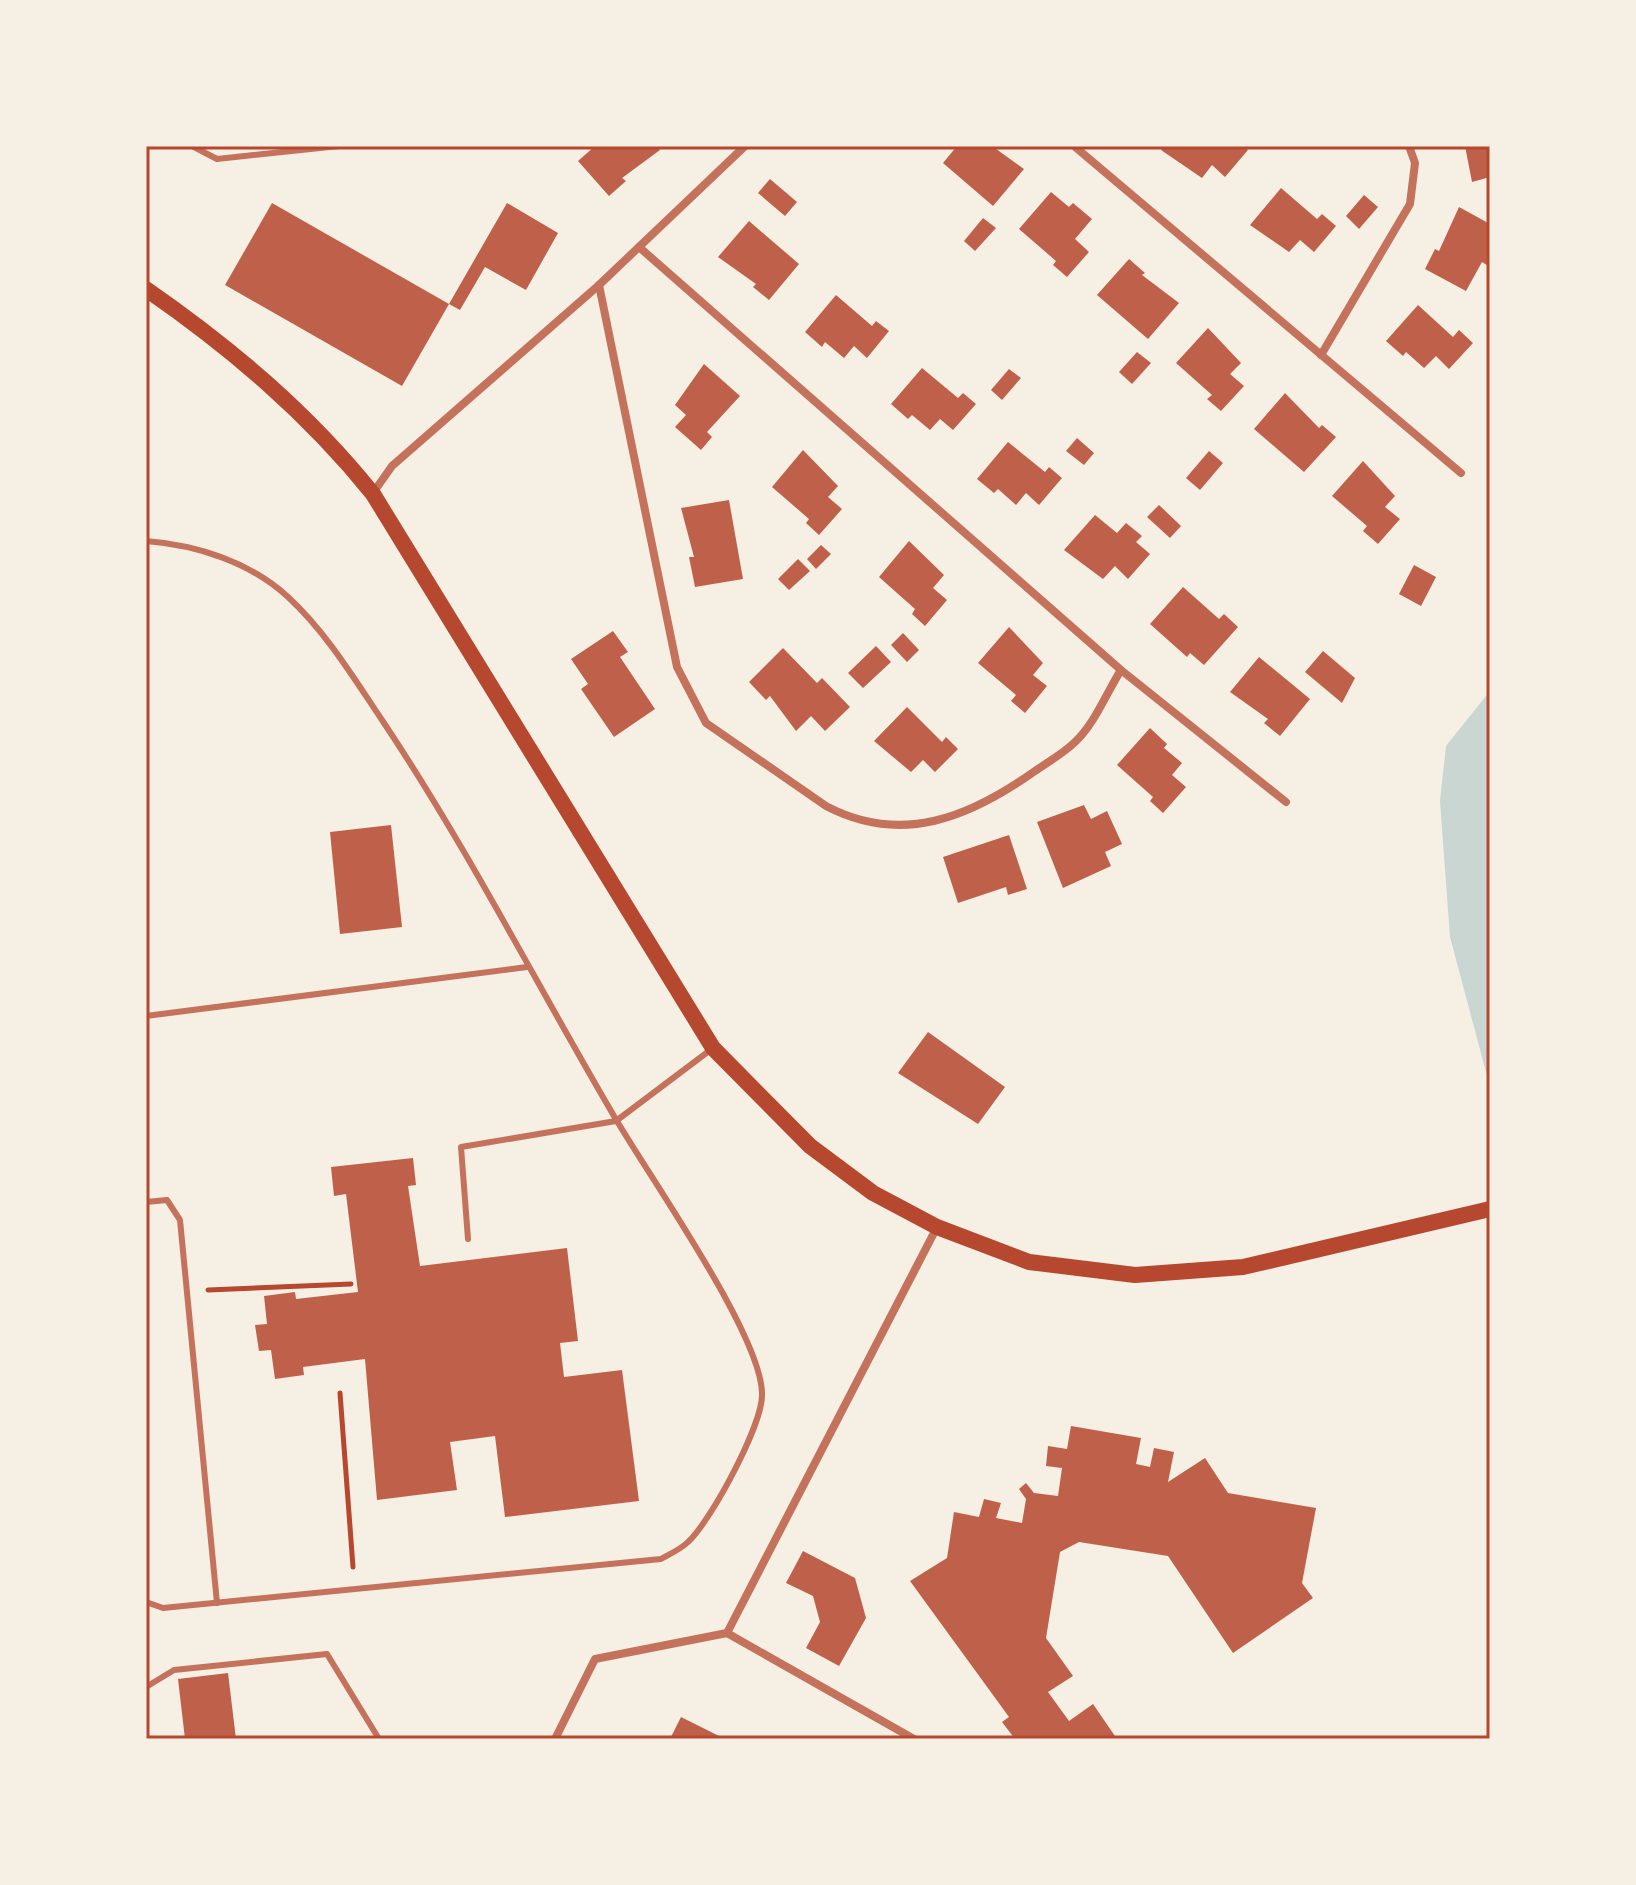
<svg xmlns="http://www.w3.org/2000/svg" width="1636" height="1885" font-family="'Space Grotesk',sans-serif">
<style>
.water{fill:#c9d6d2}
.building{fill:#bf614a}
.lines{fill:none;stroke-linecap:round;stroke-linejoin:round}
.path{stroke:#b5482f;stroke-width:5}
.service{stroke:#c5725c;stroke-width:6}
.minor{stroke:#c5725c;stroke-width:8}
.secondary{stroke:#b5482f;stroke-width:16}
.neatline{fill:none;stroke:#b5482f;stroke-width:3}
</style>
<rect width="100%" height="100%" fill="#f6efe4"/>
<polygon class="water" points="1490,691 1490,1087 1450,937 1440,801 1446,746"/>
<g class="building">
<polygon points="595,146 656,146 660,150 622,178 626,181 609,196 578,161"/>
<polygon points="957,146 992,146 1024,169 993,206 943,163"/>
<polygon points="1165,146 1243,146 1248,150 1225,177 1212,165 1202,178 1161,150"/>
<polygon points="1465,146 1490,146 1490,177 1472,182"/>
<polygon points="770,179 797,202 785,216 758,193"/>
<polygon points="1281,188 1317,219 1322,214 1336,226 1314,252 1300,240 1289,252 1250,225"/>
<polygon points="1051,192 1069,207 1073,203 1092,219 1075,239 1089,252 1067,277 1053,265 1056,261 1019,229"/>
<polygon points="1364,195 1378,207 1359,229 1346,216"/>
<polygon points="272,203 449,304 402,386 225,285"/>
<polygon points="507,203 558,233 526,290 485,267 460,310 449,304"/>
<polygon points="1459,207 1490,224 1490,267 1482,262 1466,291 1425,269 1435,249 1439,251"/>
<polygon points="983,218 996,228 975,251 964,241"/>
<polygon points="749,221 799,264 769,300 753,287 756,284 718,257"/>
<polygon points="1129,259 1145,273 1142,275 1179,303 1148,339 1097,295"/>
<polygon points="836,295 872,326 876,321 889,331 867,358 854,346 844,358 825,342 822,347 805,332"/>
<polygon points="1418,305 1453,337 1459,330 1473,343 1449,369 1436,356 1424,368 1406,352 1403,356 1386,341"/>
<polygon points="1208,328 1241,363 1230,374 1244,386 1221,411 1207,399 1212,395 1176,363"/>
<polygon points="1137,352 1151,363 1132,384 1119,372"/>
<polygon points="704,364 740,396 707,432 712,437 701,450 675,427 686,415 675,405"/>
<polygon points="922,368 958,398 963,393 976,404 953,430 940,419 930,430 912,415 908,419 891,404"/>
<polygon points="1009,369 1021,378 1002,400 991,390"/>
<polygon points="1285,393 1319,428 1322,425 1336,437 1304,472 1254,429"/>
<polygon points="1077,438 1094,453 1084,465 1066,451"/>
<polygon points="1008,442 1045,472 1049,467 1062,478 1039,505 1026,493 1016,505 998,489 994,493 977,479"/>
<polygon points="803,450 838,486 828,497 842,509 819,535 806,523 809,519 772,487"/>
<polygon points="1209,451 1223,463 1200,490 1186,478"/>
<polygon points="1363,461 1395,496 1385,507 1400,519 1378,544 1363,531 1367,526 1332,496"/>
<polygon points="729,500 743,579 695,587 689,557 694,557 681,508"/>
<polygon points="1159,505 1181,526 1170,538 1147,517"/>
<polygon points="1095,515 1117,533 1126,523 1142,536 1136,542 1150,554 1128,579 1115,566 1103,579 1064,550"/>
<polygon points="909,541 944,575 933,588 947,600 925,626 912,614 915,609 879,577"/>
<polygon points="821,545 831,554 816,569 807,559"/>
<polygon points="798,559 810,571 789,590 778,579"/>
<polygon points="1414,565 1436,577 1421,606 1399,594"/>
<polygon points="1183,587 1219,619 1224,614 1238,627 1204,665 1190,653 1187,657 1150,624"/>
<polygon points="1009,627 1043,663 1033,675 1047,686 1025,713 1011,701 1016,695 978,663"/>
<polygon points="613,631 628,652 620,657 655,709 614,737 581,689 588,684 571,659"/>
<polygon points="903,633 919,650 907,662 891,645"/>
<polygon points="876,646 891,662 863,688 848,673"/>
<polygon points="783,648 817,683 822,678 850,707 825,731 811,716 796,731 770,696 766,700 749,682"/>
<polygon points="1323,651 1355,678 1342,703 1305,672"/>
<polygon points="1259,657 1310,699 1280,736 1264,723 1268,719 1230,692"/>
<polygon points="907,707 942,742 946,737 958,749 935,772 923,760 911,772 874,741"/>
<polygon points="1150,728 1167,744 1164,748 1182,763 1172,775 1186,787 1163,813 1150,801 1153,797 1117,765"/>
<polygon points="1084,805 1091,819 1107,811 1122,844 1105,852 1111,866 1063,888 1037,822"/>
<polygon points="391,825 402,927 340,934 330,832"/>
<polygon points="1009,835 1027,889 1008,895 1006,887 958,903 943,857"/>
<polygon points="928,1032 1005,1087 978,1124 898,1073"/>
<polygon points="413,1158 416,1185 408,1186 420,1266 567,1248 578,1341 560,1343 564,1377 622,1370 639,1501 505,1517 495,1436 450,1442 457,1490 377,1500 365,1359 303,1367 304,1375 275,1379 271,1350 259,1351 255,1325 267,1324 264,1296 295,1292 296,1299 358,1292 346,1194 334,1196 331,1167"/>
<polygon points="1071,1426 1141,1438 1136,1464 1150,1467 1154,1448 1174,1452 1168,1482 1205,1458 1228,1493 1316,1508 1302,1583 1313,1598 1233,1653 1168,1556 1079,1542 1060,1552 1046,1638 1073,1676 1048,1692 1069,1721 1093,1704 1117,1739 1015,1739 1002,1722 1009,1717 910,1581 947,1558 954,1512 979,1517 984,1499 1001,1503 996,1518 1022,1523 1026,1499 1019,1489 1026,1483 1034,1493 1058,1496 1062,1468 1046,1466 1048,1446 1067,1449"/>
<polygon points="803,1551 855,1578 866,1618 839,1666 806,1648 820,1622 813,1596 786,1583"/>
<polygon points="228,1673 236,1739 185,1739 178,1679"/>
<polygon points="681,1717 725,1739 670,1739"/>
</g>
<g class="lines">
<g class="path">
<polyline points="208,1290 351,1284"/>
<polyline points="340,1393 353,1567"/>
</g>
<g class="service">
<polyline points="192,146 217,159 339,146"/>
<path d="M146 541C197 545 250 562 288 597 326 632 353 677 382 720 467 847 537 985 614 1116 648 1175 762 1335 762 1394 763 1424 711 1521 688 1542 681 1549 670 1554 661 1559L163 1608 146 1602"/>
<polyline points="146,1016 527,967"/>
<polyline points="146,1202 167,1200 180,1220 217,1603"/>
<polyline points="468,1239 461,1147 616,1121 713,1048"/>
<polyline points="146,1687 174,1670 327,1654 379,1739"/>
</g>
<g class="minor">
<polyline points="1074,146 1461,473"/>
<polyline points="639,247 1121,670 1286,802"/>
<path d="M599 285 677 667 706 723 826 806C902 846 970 817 1035 771 1048 762 1064 753 1075 742 1094 725 1107 692 1121 670"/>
<polyline points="1321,355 1410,204 1415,163 1409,146"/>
<polyline points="373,493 392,466 599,285 745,146"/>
<polyline points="727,1633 937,1227"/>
<polyline points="555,1739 595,1659 727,1633 914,1739"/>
</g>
<path class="secondary" d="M146 289C231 348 308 413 373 494L713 1048 810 1146 873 1193 937 1227 1029 1262 1135 1275 1243 1267 1490 1209"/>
</g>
<rect width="1636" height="1885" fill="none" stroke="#f6efe4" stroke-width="296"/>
<rect x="148" y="148" width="1340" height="1589" class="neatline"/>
</svg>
